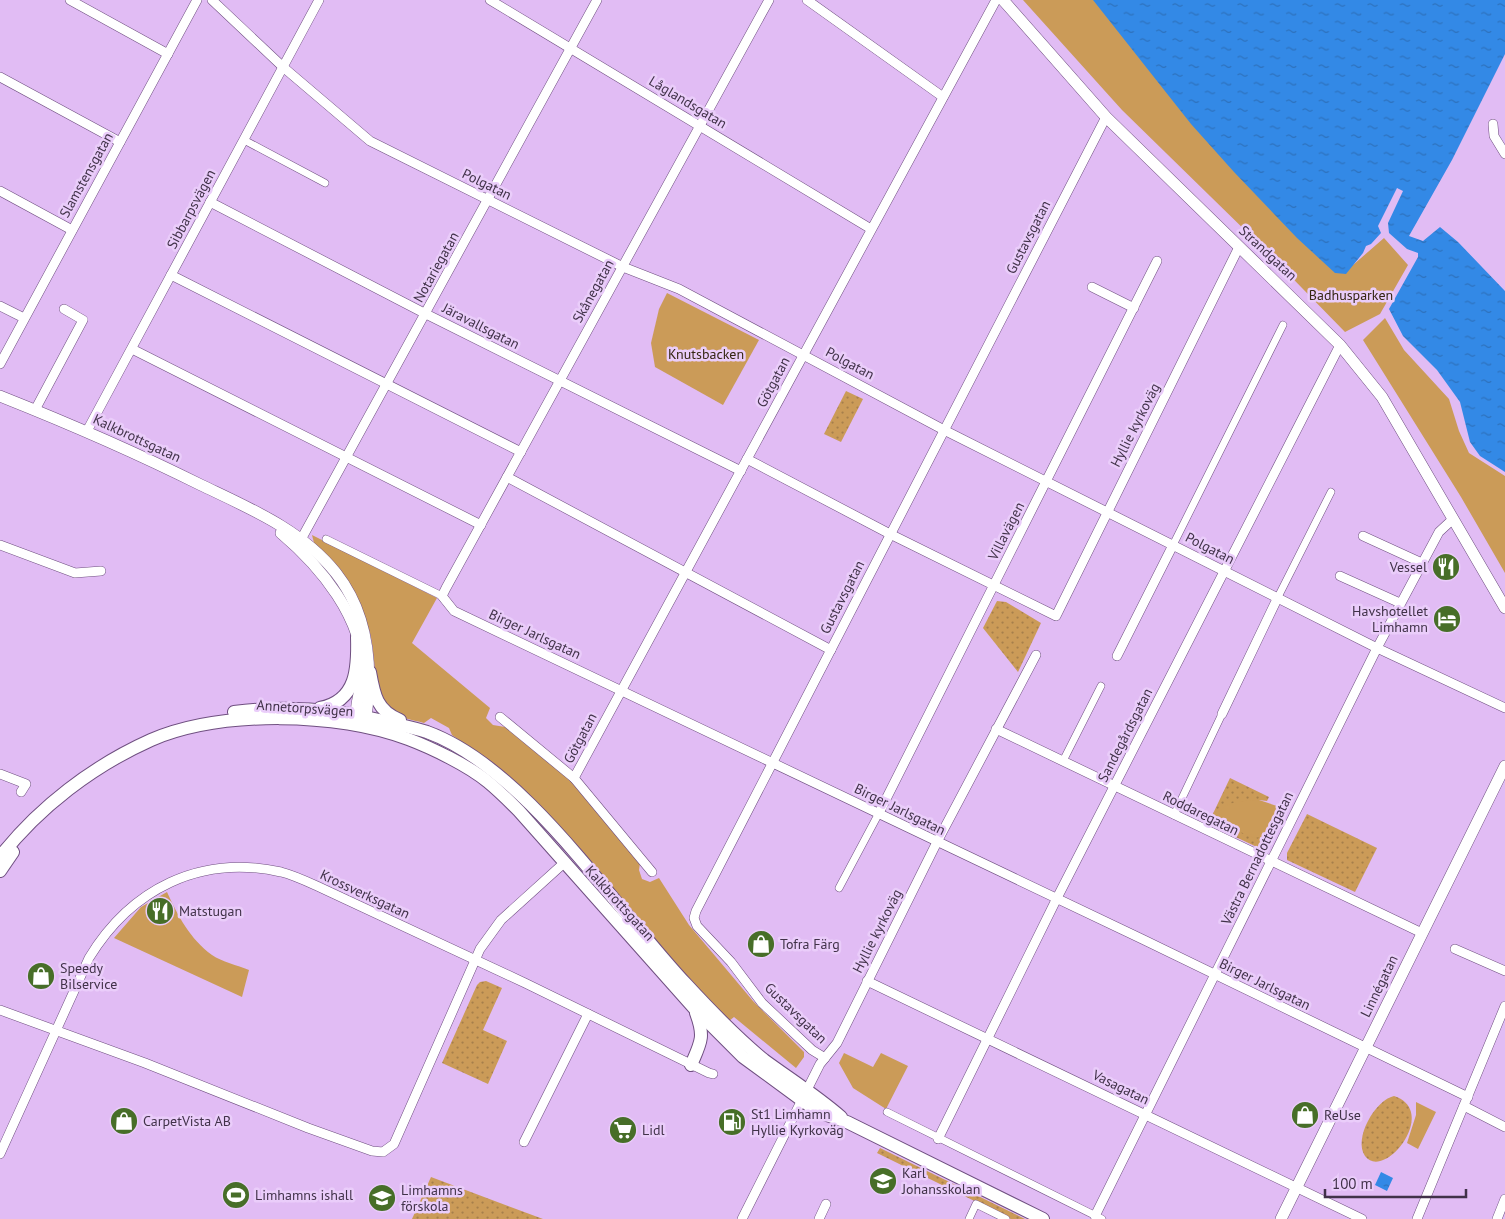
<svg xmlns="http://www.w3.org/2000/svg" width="1505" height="1219" font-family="'PT Sans',sans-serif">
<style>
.grass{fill:url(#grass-dots)}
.park{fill:#cb9b58}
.water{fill:url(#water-ripples)}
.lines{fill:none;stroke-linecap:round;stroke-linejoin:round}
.pedestrian-casing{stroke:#6f4f80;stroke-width:8}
.minor-casing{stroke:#6f4f80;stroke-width:10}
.tertiary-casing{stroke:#6f4f80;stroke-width:12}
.secondary-casing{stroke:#6f4f80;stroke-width:14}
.pedestrian{stroke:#fff;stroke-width:7}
.minor{stroke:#fff;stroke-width:9}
.tertiary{stroke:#fff;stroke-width:11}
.secondary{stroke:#fff;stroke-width:12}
.labels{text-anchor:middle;stroke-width:5;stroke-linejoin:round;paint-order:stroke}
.street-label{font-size:14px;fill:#413249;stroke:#eacdfa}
.park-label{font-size:14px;fill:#352613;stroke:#eacdfa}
.poi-label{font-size:14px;fill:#413249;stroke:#eacdfa;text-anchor:start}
</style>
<defs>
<pattern id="grass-dots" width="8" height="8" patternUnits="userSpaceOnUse" patternTransform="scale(1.25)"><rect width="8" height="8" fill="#cb9b58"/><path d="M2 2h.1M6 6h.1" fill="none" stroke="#a67f4b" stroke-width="1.8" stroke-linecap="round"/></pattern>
<pattern id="water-ripples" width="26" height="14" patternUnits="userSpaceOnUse" patternTransform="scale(1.25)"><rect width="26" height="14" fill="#3389e6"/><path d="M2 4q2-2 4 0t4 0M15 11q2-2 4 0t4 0" fill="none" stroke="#2d71bc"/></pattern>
</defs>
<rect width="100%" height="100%" fill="#e1bcf4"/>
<g class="grass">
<polygon points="846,391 863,399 841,442 824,434"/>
<polygon points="997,601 1006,602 1041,623 1018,672 983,628"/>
<polygon points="1230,778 1269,797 1267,801 1259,800 1267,836 1269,832 1275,835 1267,849 1259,848 1208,824"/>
<polygon points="1307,814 1377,848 1355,892 1287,860 1287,853"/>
<polygon points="486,981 502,988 483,1030 507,1041 488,1084 442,1063 477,985 480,982"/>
<path d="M1394 1096C1440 1111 1384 1182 1365 1156 1353 1139 1375 1100 1394 1096Z"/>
<polygon points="880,1148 1025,1219 1011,1219 877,1153"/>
<polygon points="431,1177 543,1219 412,1219"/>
</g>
<g class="park">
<polygon points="1023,0 1101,0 1353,265 1384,238 1408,265 1380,314 1345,332 1254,239 1122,110"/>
<polygon points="667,293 759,340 723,405 655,367 651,343 659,309"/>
<polygon points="1385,318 1404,350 1449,399 1459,431 1469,453 1505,476 1505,573 1461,497 1363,340"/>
<path d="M312 535 437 598 412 643 490 708 486 718 493 725 505 727 577 786 640 863 639 870 642 879 650 882 659 878 689 925 753 1001 804 1052V1057L796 1068 734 1017 729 1021 705 999 535 802 499 768 452 735 449 728 431 718 424 723C410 719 391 717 383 704 374 688 375 652 370 633 360 598 335 571 314 543Z"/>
<path d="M1259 800 1280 807 1267 836 1254 838 1220 823C1214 800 1245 801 1259 800Z"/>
<path d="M167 892C178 916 190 939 212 955 222 962 237 965 249 970L242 997 114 938 141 907Z"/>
<polygon points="844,1053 873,1067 881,1053 908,1066 886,1109 853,1088 839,1063"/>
<polygon points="1416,1102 1436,1112 1418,1149 1407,1143 1416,1115"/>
</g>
<g class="water">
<polygon points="1093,0 1505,0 1505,54 1452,160 1409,236 1423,241 1440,227 1458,242 1505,291 1505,472 1480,456 1470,442 1460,402 1437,370 1403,336 1389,309 1418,257 1418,253 1407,249 1389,233 1388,223 1403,191 1397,188 1378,226 1381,233 1371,244 1366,246 1363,253 1346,274 1335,273 1297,238 1234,172 1191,124"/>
<polygon points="1381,1172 1393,1178 1387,1191 1375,1185"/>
</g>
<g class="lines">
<defs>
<g id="pedestrian">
<polyline points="244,140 325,183"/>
<polyline points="326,539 442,596"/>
<polyline points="1173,545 1283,325"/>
<polyline points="1278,597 1331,492"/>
<polyline points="1063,761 1101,686"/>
<polyline points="1174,815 1222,714"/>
<polyline points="839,888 879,813"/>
<polyline points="887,1112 1102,1219"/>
<polyline points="969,1219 976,1204 1006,1219"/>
</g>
<g id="minor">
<polyline points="70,0 168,54"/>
<polyline points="212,0 283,67 370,141 623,267 679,289 944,430 1377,648 1505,708"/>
<polyline points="490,0 871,229"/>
<polyline points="769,0 446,588 442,596 454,611 1142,939 1468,1097"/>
<polyline points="807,0 943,97"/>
<polyline points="0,77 120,142"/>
<polyline points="1493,124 1494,136 1505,154"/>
<polyline points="0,191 72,230"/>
<polyline points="210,202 426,314 741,471"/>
<polyline points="171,275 521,452"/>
<polyline points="1092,287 1134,308"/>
<polyline points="0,306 24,318"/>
<polyline points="132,349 481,525"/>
<polyline points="0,364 197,0"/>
<polyline points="35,410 83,320 64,309"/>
<polyline points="87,431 319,0"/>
<polyline points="747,459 890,534 1056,616 1239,247"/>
<polyline points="507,477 831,650"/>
<polyline points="1363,536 1422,563"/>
<polyline points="0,545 75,573 101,571"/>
<polyline points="298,545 597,0"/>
<polyline points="1340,576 1400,603"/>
<polyline points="1117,656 1173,545"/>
<polyline points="1222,714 1278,597"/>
<polyline points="500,717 574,778 652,872"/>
<polyline points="996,729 1422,933"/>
<polyline points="0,774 26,784 21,792"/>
<polyline points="574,778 996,0"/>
<polyline points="879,813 1157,261"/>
<polyline points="1455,949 1505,971"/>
<polyline points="867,981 1362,1219"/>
<polyline points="0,1010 145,1063 308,1128 372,1151 383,1152 394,1144 480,949 501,920 564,863"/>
<polyline points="825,1058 812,1050 762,1003 731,962 697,926 694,918 696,911 1106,117"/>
<polyline points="1464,1106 1505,1127"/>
<polyline points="938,1139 1057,898 1340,345"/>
<polyline points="524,1142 588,1014"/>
<path d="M0 1154 89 958C131 889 200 854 281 872 293 875 306 881 317 886L525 983 709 1073 713 1074"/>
<polyline points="1095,1216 1377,648 1439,532 1453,519"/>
<polyline points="742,1219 820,1064 837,1043 937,842 1036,655"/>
<polyline points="819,1219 826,1204"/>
<polyline points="1417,1219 1505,1006"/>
<polyline points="1497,1219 1505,1199"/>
</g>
<g id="tertiary">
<polyline points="1003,0 1106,117 1340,345 1382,397 1505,608"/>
<path d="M0 396C68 423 135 452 201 485 249 508 302 530 336 573 369 615 373 666 366 717L362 723"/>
<path d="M281 533C320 566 364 618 363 673 362 689 353 706 358 722"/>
<polyline points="1281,1219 1505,766"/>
</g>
<g id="secondary">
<path d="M370 672C374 695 377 711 400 720"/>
<path d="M320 708C357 701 358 668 357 637"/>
<path d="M234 712C283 706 331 708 379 720 395 724 412 727 427 732 526 768 615 909 687 985 711 1011 736 1037 764 1060 790 1079 817 1096 841 1117"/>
<path d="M0 857C39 807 93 766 151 740 221 710 338 712 408 739 432 748 469 766 488 782 499 791 509 801 519 811L694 1008 743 1057 818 1112 847 1122 1043 1219"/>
<polyline points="0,871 13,852"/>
<path d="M691 1065C701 1042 705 1037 696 1013"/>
</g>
</defs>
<use href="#pedestrian" class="pedestrian-casing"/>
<use href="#minor" class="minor-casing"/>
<use href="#tertiary" class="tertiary-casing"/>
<use href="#secondary" class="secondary-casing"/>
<use href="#pedestrian" class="pedestrian"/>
<use href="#minor" class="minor"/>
<use href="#tertiary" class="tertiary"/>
<use href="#secondary" class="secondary"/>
</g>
<defs>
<symbol id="restaurant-disc" viewBox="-11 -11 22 22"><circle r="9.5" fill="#476e28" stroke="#eacdfa"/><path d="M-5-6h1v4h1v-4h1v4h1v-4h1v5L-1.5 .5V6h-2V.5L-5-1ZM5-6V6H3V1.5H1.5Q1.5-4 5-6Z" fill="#fff"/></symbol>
<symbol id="hotel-disc" viewBox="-11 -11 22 22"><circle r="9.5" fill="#476e28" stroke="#eacdfa"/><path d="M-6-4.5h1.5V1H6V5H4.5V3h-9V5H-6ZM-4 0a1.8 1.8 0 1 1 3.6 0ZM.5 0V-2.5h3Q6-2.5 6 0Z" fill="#fff"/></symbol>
<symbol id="shop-disc" viewBox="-11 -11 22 22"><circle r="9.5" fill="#476e28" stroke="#eacdfa"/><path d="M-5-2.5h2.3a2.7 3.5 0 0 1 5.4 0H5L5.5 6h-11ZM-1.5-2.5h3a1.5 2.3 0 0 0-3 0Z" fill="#fff"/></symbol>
<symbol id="fuel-disc" viewBox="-11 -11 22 22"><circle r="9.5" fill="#476e28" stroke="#eacdfa"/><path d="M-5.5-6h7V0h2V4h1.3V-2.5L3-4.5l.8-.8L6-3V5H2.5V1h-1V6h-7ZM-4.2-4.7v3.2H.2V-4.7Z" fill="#fff"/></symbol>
<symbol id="supermarket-disc" viewBox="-11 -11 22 22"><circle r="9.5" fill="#476e28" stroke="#eacdfa"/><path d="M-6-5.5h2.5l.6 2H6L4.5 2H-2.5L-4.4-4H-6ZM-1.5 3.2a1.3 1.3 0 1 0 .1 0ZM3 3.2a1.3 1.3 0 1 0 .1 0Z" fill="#fff"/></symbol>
<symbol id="school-disc" viewBox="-11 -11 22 22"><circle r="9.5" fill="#476e28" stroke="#eacdfa"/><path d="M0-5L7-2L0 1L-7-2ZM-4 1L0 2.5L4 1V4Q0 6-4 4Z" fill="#fff"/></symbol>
<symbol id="stadium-disc" viewBox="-11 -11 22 22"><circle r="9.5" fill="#476e28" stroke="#eacdfa"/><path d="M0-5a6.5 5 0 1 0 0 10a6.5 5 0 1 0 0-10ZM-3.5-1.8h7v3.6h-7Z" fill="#fff"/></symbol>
</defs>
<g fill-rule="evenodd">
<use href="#restaurant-disc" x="1430" y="551" width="32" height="32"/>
<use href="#hotel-disc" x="1431" y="603" width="32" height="32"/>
<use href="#restaurant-disc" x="144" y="895" width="32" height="32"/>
<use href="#shop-disc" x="745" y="928" width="32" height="32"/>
<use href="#shop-disc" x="25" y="960" width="32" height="32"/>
<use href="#shop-disc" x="1289" y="1099" width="32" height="32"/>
<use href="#shop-disc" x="108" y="1105" width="32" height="32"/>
<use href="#fuel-disc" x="716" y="1106" width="32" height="32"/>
<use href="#supermarket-disc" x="607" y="1114" width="32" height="32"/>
<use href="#school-disc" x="867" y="1165" width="32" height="32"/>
<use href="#stadium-disc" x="220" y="1179" width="32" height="32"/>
<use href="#school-disc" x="366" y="1182" width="32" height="32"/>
</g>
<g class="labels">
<g class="street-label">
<text transform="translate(688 102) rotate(31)" y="5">Låglandsgatan</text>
<text transform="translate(86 175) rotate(-61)" y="5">Slamstensgatan</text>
<text transform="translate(487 184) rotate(26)" y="5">Polgatan</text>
<text transform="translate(191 209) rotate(-62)" y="5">Sibbarpsvägen</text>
<text transform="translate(1028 237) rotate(-63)" y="5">Gustavsgatan</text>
<text transform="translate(1268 253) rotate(43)" y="5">Strandgatan</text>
<text transform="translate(436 267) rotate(-61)" y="5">Notariegatan</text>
<text transform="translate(593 291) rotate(-61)" y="5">Skånegatan</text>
<text transform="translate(481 326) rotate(27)" y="5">Järavallsgatan</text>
<text transform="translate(850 363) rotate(28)" y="5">Polgatan</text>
<text transform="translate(773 382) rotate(-62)" y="5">Götgatan</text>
<text transform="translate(1135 425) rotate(-63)" y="5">Hyllie kyrkoväg</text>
<text transform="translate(137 438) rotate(25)" y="5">Kalkbrottsgatan</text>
<text transform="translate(1006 531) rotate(-63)" y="5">Villavägen</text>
<text transform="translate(1210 548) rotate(27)" y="5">Polgatan</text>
<text transform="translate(842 597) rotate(-63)" y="5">Gustavsgatan</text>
<text transform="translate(535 634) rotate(25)" y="5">Birger Jarlsgatan</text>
<text transform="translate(305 708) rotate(4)" y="5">Annetorpsvägen</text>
<text transform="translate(1125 735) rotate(-63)" y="5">Sandegårdsgatan</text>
<text transform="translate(580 738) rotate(-62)" y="5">Götgatan</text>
<text transform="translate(900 809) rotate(26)" y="5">Birger Jarlsgatan</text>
<text transform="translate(1201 813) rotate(26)" y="5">Roddaregatan</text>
<text transform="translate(1257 858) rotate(-64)" y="5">Västra Bernadottesgatan</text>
<text transform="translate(365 894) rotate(25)" y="5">Krossverksgatan</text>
<text transform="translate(620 903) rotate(48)" y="5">Kalkbrottsgatan</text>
<text transform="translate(877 931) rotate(-63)" y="5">Hyllie kyrkoväg</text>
<text transform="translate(1265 984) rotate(26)" y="5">Birger Jarlsgatan</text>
<text transform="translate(1379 986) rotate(-64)" y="5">Linnégatan</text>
<text transform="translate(796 1013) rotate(44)" y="5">Gustavsgatan</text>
<text transform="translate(1121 1087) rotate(26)" y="5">Vasagatan</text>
</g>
<g class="park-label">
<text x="1351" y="300">Badhusparken</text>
<text x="706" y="359">Knutsbacken</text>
</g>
<g class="poi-label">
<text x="1427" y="572" text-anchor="end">Vessel</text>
<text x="1428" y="616" text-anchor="end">Havshotellet<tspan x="1428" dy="16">Limhamn</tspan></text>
<text x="179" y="916">Matstugan</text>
<text x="780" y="949">Tofra Färg</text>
<text x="60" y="973">Speedy<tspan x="60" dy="16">Bilservice</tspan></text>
<text x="751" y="1119">St1 Limhamn<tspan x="751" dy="16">Hyllie Kyrkoväg</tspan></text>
<text x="1324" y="1120">ReUse</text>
<text x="143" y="1126">CarpetVista AB</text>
<text x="642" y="1135">Lidl</text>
<text x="902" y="1178">Karl<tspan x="902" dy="16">Johansskolan</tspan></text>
<text x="401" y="1195">Limhamns<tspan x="401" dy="16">förskola</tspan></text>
<text x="255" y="1200">Limhamns ishall</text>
</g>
</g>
<path d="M1325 1189v8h141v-8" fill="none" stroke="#413249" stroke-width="2.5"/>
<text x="1332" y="1189" font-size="15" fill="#413249" stroke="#eacdfa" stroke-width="4" paint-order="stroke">100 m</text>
</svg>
